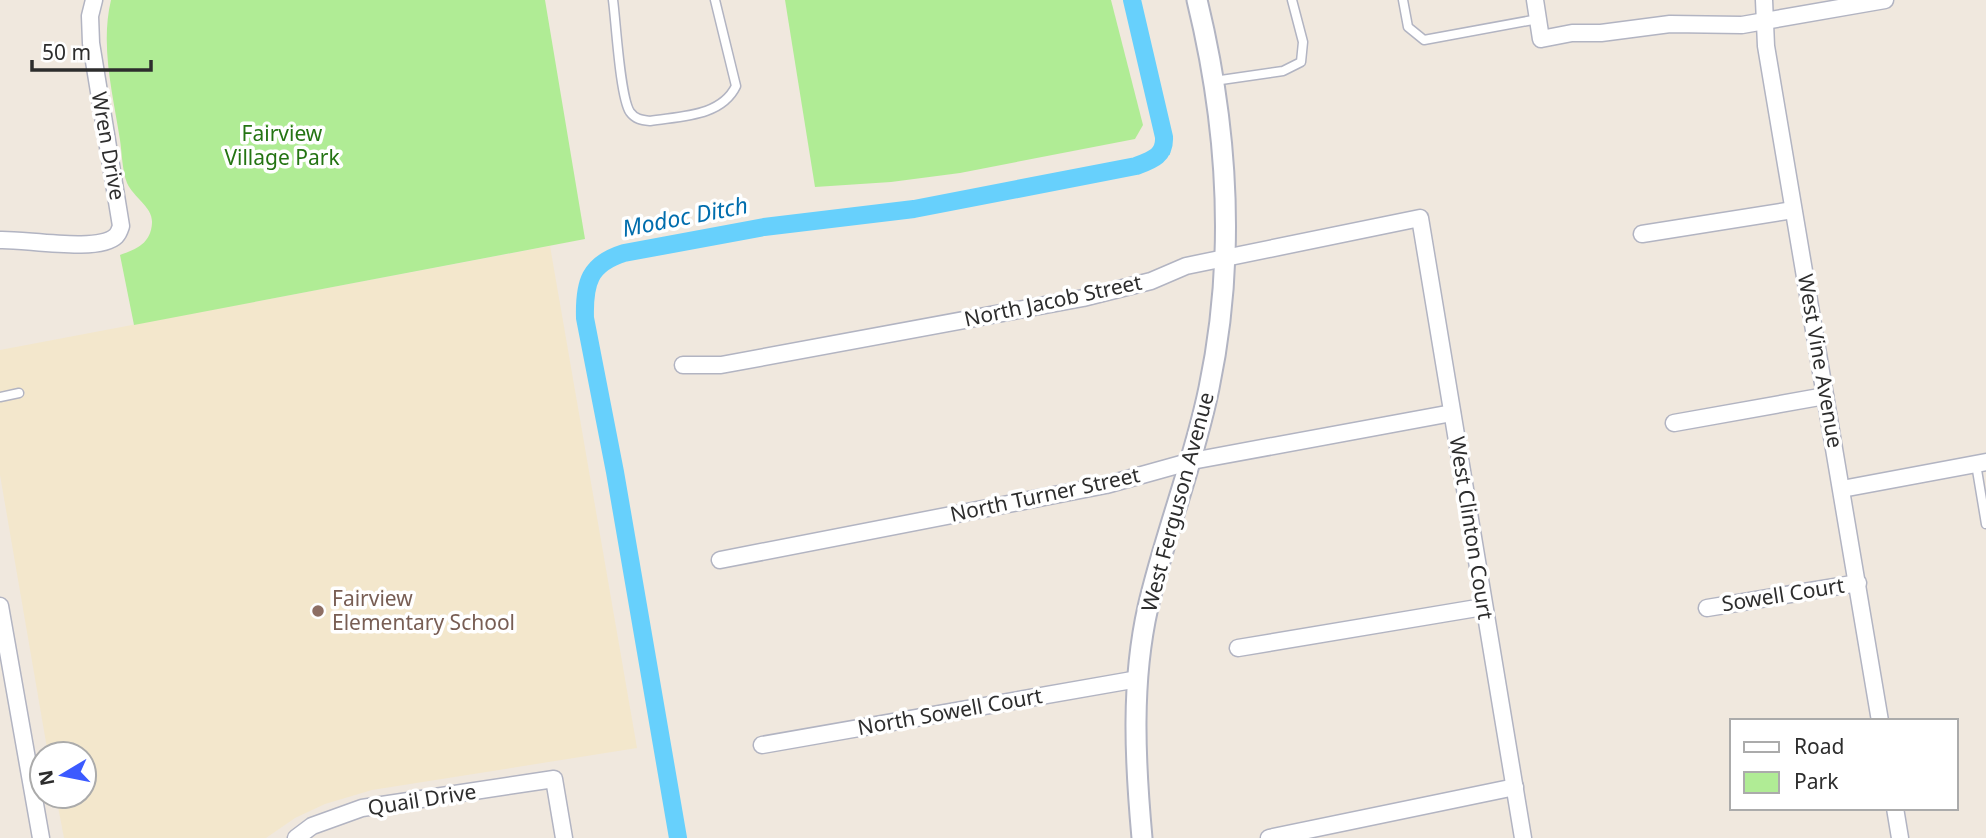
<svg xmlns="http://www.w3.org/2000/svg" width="1986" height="838" font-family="'Noto Sans',sans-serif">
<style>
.education{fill:#f3e7cc}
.green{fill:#b0ec95}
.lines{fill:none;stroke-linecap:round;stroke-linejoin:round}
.stream{stroke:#67d0fc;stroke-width:4.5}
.canal{stroke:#67d0fc;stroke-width:18}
.service-casing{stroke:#b2b4c2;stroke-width:11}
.minor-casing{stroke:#b2b4c2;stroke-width:19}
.tertiary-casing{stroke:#b2b4c2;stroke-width:23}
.service{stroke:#fff;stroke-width:8}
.minor{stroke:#fff;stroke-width:16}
.tertiary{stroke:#fff;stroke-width:19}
.education-dot{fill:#8d6e63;stroke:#fff;stroke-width:2.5}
.labels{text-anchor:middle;stroke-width:7;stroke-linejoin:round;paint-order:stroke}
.park-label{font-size:21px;fill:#247413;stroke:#fff}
.street-label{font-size:21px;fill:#2d2d2d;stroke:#fff}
.education-label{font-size:21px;fill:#785e54;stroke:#fff;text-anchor:start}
.water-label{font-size:23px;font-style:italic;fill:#006dad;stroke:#fff}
</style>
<rect width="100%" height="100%" fill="#f0e8de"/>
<polygon class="education" points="550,246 637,748 372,790 325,804 295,818 266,838 64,838 56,796 84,796 84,754 48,754 0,475 0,350"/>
<g class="green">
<path d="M111 0H545L585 239 134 325 120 255C137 249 151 243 152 223 153 207 134 198 127 183 122 170 122 153 120 140 113 94 100 46 111 0Z"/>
<polygon points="785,0 1111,0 1143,125 1135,139 960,173 891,182 815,187"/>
</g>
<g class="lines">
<polyline class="stream" points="1163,150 1168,153"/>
<path class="canal" d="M678 838 615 472 585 318C584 283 589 264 624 253L764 227 914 209 1136 166C1152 160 1165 156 1164 137L1132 0"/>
<defs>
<g id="service">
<path d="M613 0C616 22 620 97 630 112 635 119 641 120 650 121 680 116 721 117 736 86L715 0"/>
<polyline points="1403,0 1408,27 1424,40 1538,19"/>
<polyline points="1214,81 1283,71 1301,62 1303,42 1292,0"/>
<polyline points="0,397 19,393"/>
<polyline points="1976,464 1986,524"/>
</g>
<g id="minor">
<polyline points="1535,0 1541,39 1572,33 1601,33 1670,24 1742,25 1885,0"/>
<polyline points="1764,0 1766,46 1880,721"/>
<polyline points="1642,234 1793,210"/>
<path d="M0 240C25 239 99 253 116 236 119 233 120 229 121 226L91 43 90 16 94 0"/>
<polyline points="683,365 721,365 1083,298 1151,281 1186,266 1420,218 1523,838"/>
<polyline points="1674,423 1825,396"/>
<polyline points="1842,489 1986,462"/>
<polyline points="720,560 1106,485 1192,461 1452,413"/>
<polyline points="0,606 41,838"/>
<polyline points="1707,608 1858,583"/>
<polyline points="1238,648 1483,607"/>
<polyline points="762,745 1138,679"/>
<polyline points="1895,808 1900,838"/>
<polyline points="296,838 312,826 362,808 554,779 564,838"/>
<polyline points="1269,838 1515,787"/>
</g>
<path id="tertiary" d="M1142 838C1135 761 1131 682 1148 607 1165 533 1194 462 1209 388 1236 259 1228 127 1197 0"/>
</defs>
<use href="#service" class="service-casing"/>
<use href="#minor" class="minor-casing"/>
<use href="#tertiary" class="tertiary-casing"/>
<use href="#service" class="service"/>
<use href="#minor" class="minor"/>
<use href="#tertiary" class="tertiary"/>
</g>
<circle class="education-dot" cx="318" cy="611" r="7"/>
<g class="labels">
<g class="park-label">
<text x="282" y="141">Fairview<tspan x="282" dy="24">Village Park</tspan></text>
</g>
<g class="street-label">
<text transform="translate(108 146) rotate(80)" y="7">Wren Drive</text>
<text transform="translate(1053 301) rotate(-12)" y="7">North Jacob Street</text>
<text transform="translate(1820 361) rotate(80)" y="7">West Vine Avenue</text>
<text transform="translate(1045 495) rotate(-12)" y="7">North Turner Street</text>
<text transform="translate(1178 502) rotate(-75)" y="7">West Ferguson Avenue</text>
<text transform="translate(1471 528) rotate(81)" y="7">West Clinton Court</text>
<text transform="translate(1783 595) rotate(-9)" y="7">Sowell Court</text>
<text transform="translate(950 712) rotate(-10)" y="7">North Sowell Court</text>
<text transform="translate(422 800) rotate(-9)" y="7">Quail Drive</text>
</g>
<g class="education-label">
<text x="332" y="606">Fairview<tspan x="332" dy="24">Elementary School</tspan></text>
</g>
<g class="water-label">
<text transform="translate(685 217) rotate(-11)" y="8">Modoc Ditch</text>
</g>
</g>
<rect x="1730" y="719" width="228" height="91" fill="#ffffff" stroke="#ababab" stroke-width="2"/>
<rect x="1744" y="742" width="35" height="10" fill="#ffffff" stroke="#ababab" stroke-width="2"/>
<text x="1794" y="754" font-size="21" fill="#2d2d2d">Road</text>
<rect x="1744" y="772" width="35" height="21" fill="#b0ec95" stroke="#ababab" stroke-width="2"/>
<text x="1794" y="789" font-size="21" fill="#2d2d2d">Park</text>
<g transform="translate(63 775) rotate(260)"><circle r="33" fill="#ffffff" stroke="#ababab" stroke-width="2"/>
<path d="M0-5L12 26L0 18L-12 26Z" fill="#3b5aff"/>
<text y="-10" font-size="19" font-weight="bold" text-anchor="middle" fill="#2d2d2d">N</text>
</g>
<path d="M32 60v10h119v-10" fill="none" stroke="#2d2d2d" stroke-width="3.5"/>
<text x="42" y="60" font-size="21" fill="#2d2d2d" stroke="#ffffff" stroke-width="5" paint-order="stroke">50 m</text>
</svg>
